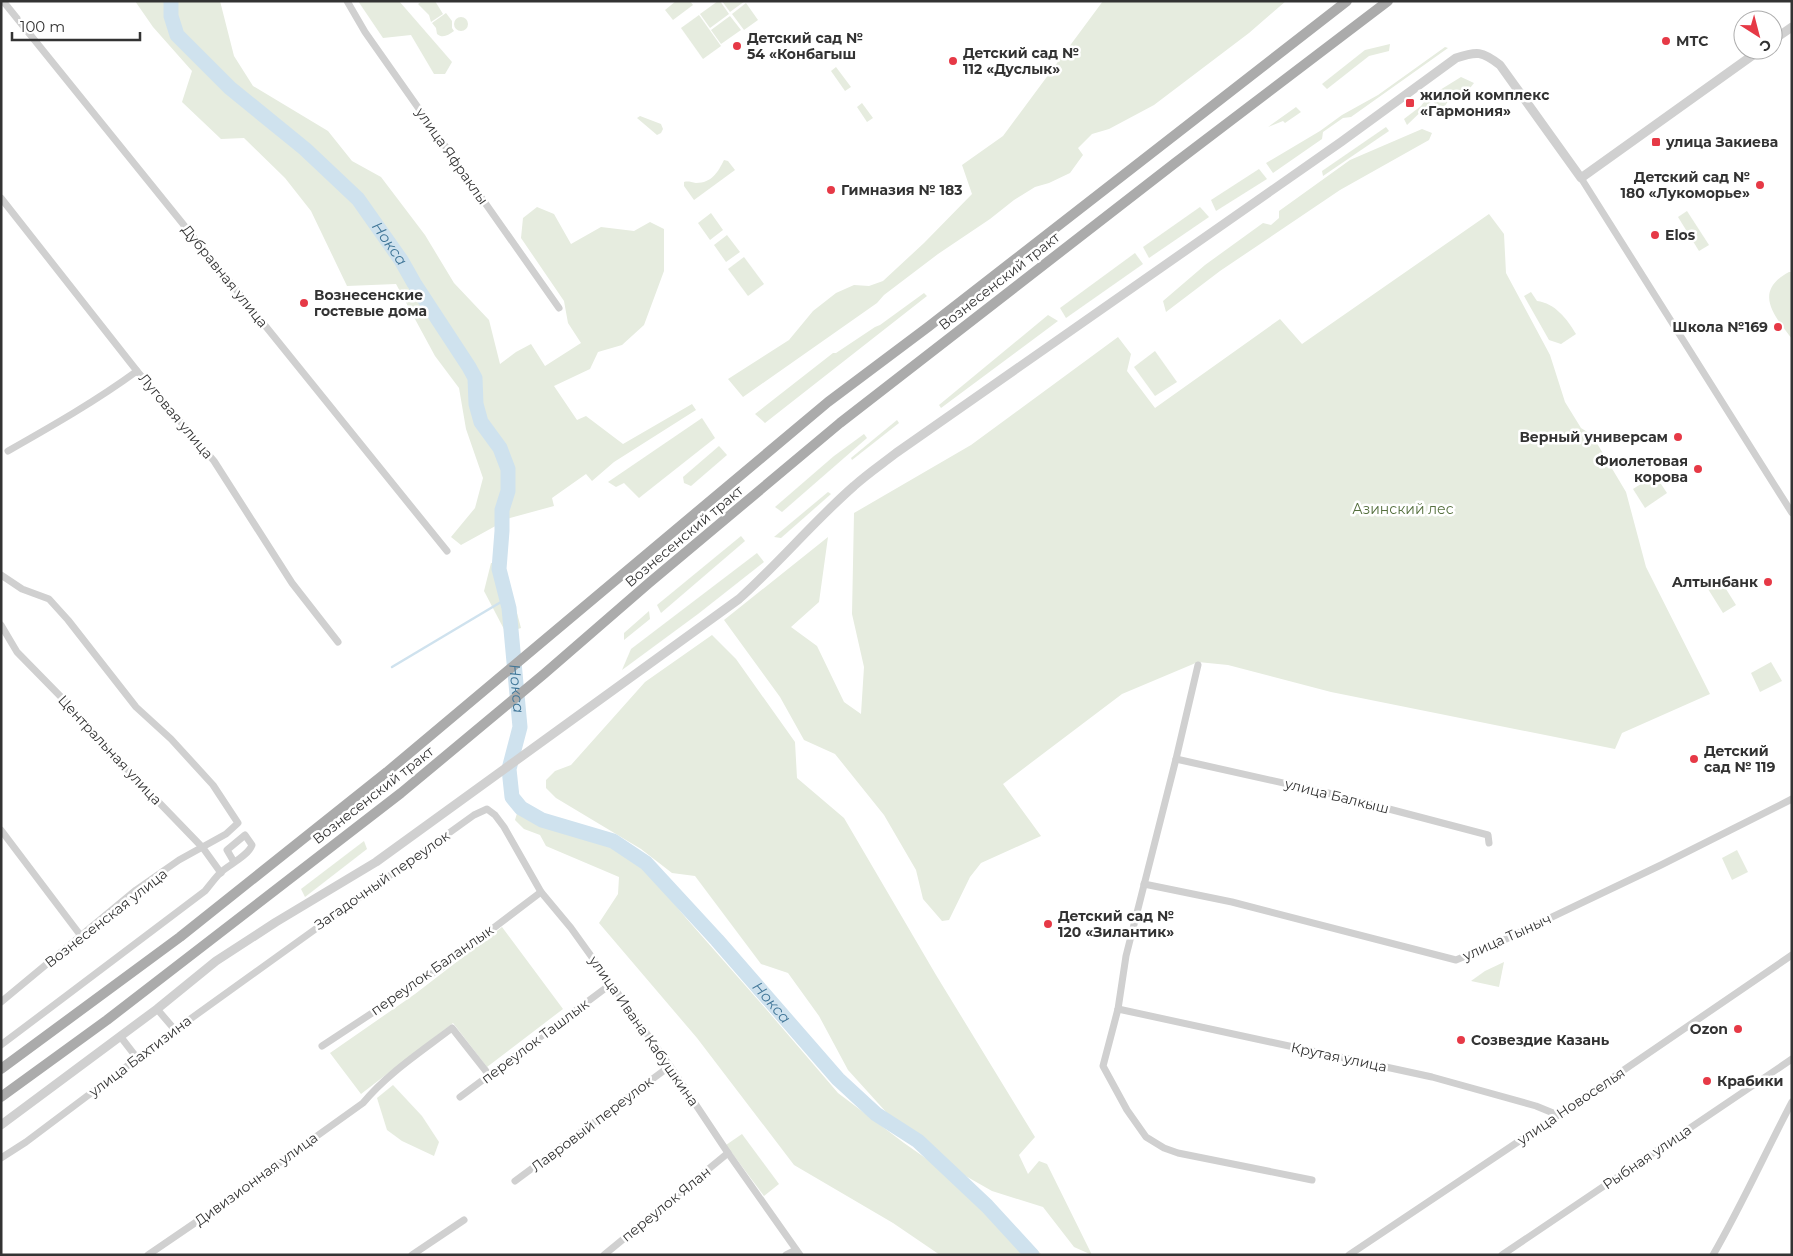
<svg xmlns="http://www.w3.org/2000/svg" width="1793" height="1256" font-family="Montserrat,sans-serif">
<style>
.green{fill:#e6ecdf}
.lines{fill:none;stroke-linecap:round;stroke-linejoin:round}
.stream{stroke:#cfe2ee;stroke-width:2.5}
.river{stroke:#cfe2ee;stroke-width:15}
.minor{stroke:#d0d0d0;stroke-width:7}
.tertiary{stroke:#d0d0d0;stroke-width:9}
.primary{stroke:#ababab;stroke-width:10}
.poi-dot{fill:#e63946;stroke:#fff;stroke-width:2}
.labels{text-anchor:middle;stroke-width:5;stroke-linejoin:round;paint-order:stroke}
.poi-label{font-size:14px;font-weight:bold;fill:#333;stroke:#fff;text-anchor:start}
.street-label{font-size:14px;fill:#333;stroke:#fff}
.park-label{font-size:14px;fill:#56703f;stroke:#fff}
.water-label{font-size:15px;font-style:italic;fill:#3f7597;stroke:#fff}
</style>
<rect width="100%" height="100%" fill="#fff"/>
<g class="green">
<polygon points="135,1 220,1 234,56 253,86 328,131 352,161 381,177 425,235 454,283 489,320 500,364 516,352 531,344 545,366 581,343 568,323 564,301 521,238 523,218 537,207 554,214 571,244 601,227 634,231 650,222 664,229 664,271 644,325 622,345 598,352 590,369 554,386 577,420 586,416 623,444 692,404 696,410 614,462 592,481 586,474 552,498 554,506 510,518 461,545 451,537 475,508 483,478 466,429 459,388 435,356 396,284 347,286 311,211 285,178 244,138 221,139 182,102 192,71 153,27"/>
<polygon points="358,1 399,1 452,62 445,74 434,74 411,35 383,38"/>
<polygon points="422,1 435,1 443,14 431,22 429,15 418,4"/>
<polygon points="676,1 690,1 693,5 673,20 665,10"/>
<polygon points="718,1 720,1 729,14 710,28 700,14"/>
<polygon points="722,1 745,1 730,12"/>
<polygon points="1103,1 1286,1 1249,33 1154,105 1109,129 1092,134 1078,148 1083,155 1070,173 1049,183 1035,187 1014,200 990,219 938,254 884,295 877,303 743,397 728,379 789,340 813,311 836,293 854,285 869,286 883,281 924,243 972,194 962,165 1003,136"/>
<polygon points="746,3 758,20 744,30 732,14"/>
<path d="M446 13 452 21V28L454 31C448 35 443 39 437 34L436 28 432 23Z"/>
<polygon points="699,15 721,46 703,59 681,28"/>
<polygon points="730,16 741,30 721,44 711,30"/>
<circle cx="461" cy="24" r="7"/>
<polygon points="1390,44 1389,51 1369,56 1327,89 1322,84 1365,50"/>
<polygon points="1445,47 1448,48 1351,117 1343,118 1323,132 1322,139 1273,173 1266,163 1320,131 1342,115 1378,95"/>
<polygon points="836,67 851,87 845,91 831,71"/>
<polygon points="1461,77 1474,83 1466,93 1451,97 1442,110 1432,101 1407,125 1404,119 1421,106 1427,98"/>
<polygon points="862,103 873,118 867,122 857,107"/>
<polygon points="1296,107 1301,112 1285,123 1283,121 1268,127"/>
<polygon points="640,116 661,124 663,129 661,133 657,135 637,118"/>
<polygon points="1386,127 1389,131 1323,176 1322,171"/>
<polygon points="1422,129 1432,133 1429,140 1340,190 1220,271 1166,312 1163,301 1205,265 1263,223 1271,225 1279,218 1279,211 1350,160"/>
<path d="M724 160 728 161 735 170 694 200 684 186V182C688 181 691 182 696 183 712 183 718 172 724 160Z"/>
<polygon points="1259,169 1267,179 1216,211 1211,200"/>
<polygon points="1200,207 1209,217 1149,258 1143,247"/>
<polygon points="1687,211 1709,245 1699,251 1678,217"/>
<polygon points="711,213 723,230 710,240 698,223"/>
<polygon points="1489,214 1504,234 1506,273 1550,355 1565,402 1581,428 1592,435 1626,492 1646,567 1710,694 1622,733 1615,749 1331,692 1228,665 1198,662 1122,694 1003,784 1041,836 981,863 970,877 949,920 942,921 923,899 916,870 884,815 835,754 804,740 780,697 724,620 828,537 819,602 791,627 817,646 844,702 861,714 864,667 852,614 854,513 971,445 1118,337 1131,354 1127,371 1155,408 1280,319 1302,344"/>
<polygon points="727,235 740,252 726,262 714,245"/>
<polygon points="1135,253 1143,264 1066,318 1060,308"/>
<polygon points="744,257 764,284 748,296 728,269"/>
<path d="M1789 272H1792V339C1775 316 1752 292 1789 272Z"/>
<path d="M1531 292 1537 301C1555 303 1567 319 1576 334L1561 344 1549 340 1524 296Z"/>
<polygon points="924,293 927,296 765,423 755,414 833,353 836,353 875,327 880,325"/>
<polygon points="1048,315 1058,321 941,408 939,405"/>
<polygon points="1155,351 1177,382 1155,396 1134,367"/>
<polygon points="702,418 715,438 639,498 624,483 616,487 608,482"/>
<polygon points="897,420 899,423 852,460 851,458"/>
<polygon points="864,434 867,438 782,512 775,507 834,456"/>
<polygon points="719,446 727,455 691,486 684,483 683,477"/>
<polygon points="1655,475 1667,493 1645,508 1633,489"/>
<polygon points="828,492 831,494 781,538 774,537"/>
<polygon points="741,536 745,541 661,613 657,605"/>
<polygon points="757,553 764,562 698,614 622,670 631,649"/>
<polygon points="491,563 501,563 509,583 521,628 506,633 484,591"/>
<polygon points="1721,581 1736,605 1723,613 1708,589"/>
<polygon points="649,611 650,619 624,640 624,633"/>
<polygon points="712,635 736,659 795,742 797,778 844,818 936,975 1035,1137 1019,1155 1028,1174 1039,1161 1047,1164 1092,1255 1074,1247 1043,1207 992,1191 934,1158 906,1134 848,1070 819,1016 788,973 761,964 695,876 672,873 641,849 556,798 546,788 546,780 555,771 571,765 645,682"/>
<polygon points="1771,662 1782,681 1760,692 1751,673"/>
<polygon points="518,810 535,822 572,831 612,845 643,866 686,918 766,1009 838,1093 904,1143 994,1206 1042,1255 940,1255 893,1223 794,1165 697,1038 599,923 618,894 619,877 546,846 540,835 524,829 515,820"/>
<polygon points="364,841 367,849 305,897 301,889"/>
<polygon points="1737,850 1748,872 1732,880 1722,858"/>
<polygon points="502,927 563,1009 487,1067 453,1023 361,1094 330,1053 415,994"/>
<polygon points="1504,962 1499,987 1471,981 1485,971"/>
<polygon points="393,1085 422,1116 439,1142 434,1156 402,1141 387,1130 377,1098"/>
<polygon points="742,1134 779,1184 764,1196 726,1145"/>
</g>
<g class="lines">
<polyline class="stream" points="392,667 506,599"/>
<path class="river" id="s1" d="M171 1V16L177 35 230 88 305 149 358 199 401 260 414 283 469 367 475 378 476 404 481 422 500 448 508 469V491L502 510V531L499 569 509 608 520 727 509 769 512 797 521 808 542 820 613 841 646 863 717 940 838 1079 876 1114 918 1141 987 1206 1032 1255"/>
<g class="minor">
<polyline points="3,1 447,551"/>
<polyline points="347,1 365,32 559,308"/>
<polyline points="1581,178 1792,513"/>
<polyline points="1,198 137,371 214,461 292,583 338,642"/>
<path d="M8 451C52 426 96 401 137 371"/>
<polyline points="1,575 22,589 49,599 68,620 136,707 171,739 213,785 238,823 226,834 179,860 136,890 1,1002"/>
<polyline points="1,625 17,652 66,702 90,731 203,848 221,873"/>
<polyline points="1198,665 1176,759 1126,956 1118,1009 1103,1066 1127,1110 1146,1137 1164,1148 1178,1153 1312,1180"/>
<polyline points="1176,759 1328,793 1488,835 1489,843"/>
<polyline points="1,830 81,936"/>
<polyline points="1144,884 1232,902 1456,960 1506,939 1661,865 1792,799"/>
<polyline points="157,1009 175,1030"/>
<polyline points="1118,1009 1432,1077 1536,1106 1558,1115"/>
<polyline points="120,1036 137,1058"/>
<path d="M1 1045 205 891C210 885 215 878 221 872 230 864 248 856 252 845L245 835 227 850 234 862"/>
<polyline points="322,1046 442,967 541,892"/>
<polyline points="460,1097 611,984"/>
<polyline points="1,1158 26,1142 175,1030 474,815 487,809 495,815 504,827 541,892 571,928 670,1066 728,1153 800,1255"/>
<polyline points="515,1181 670,1066"/>
<path d="M148 1255 208 1214 363 1103C388 1073 422 1051 452 1028L489 1075"/>
<polyline points="412,1255 464,1220"/>
<polyline points="604,1255 728,1153"/>
<polyline points="786,1255 796,1250"/>
<polyline points="1349,1255 1558,1115 1792,955"/>
<polyline points="1502,1255 1792,1059"/>
<path d="M1713 1255C1742 1205 1765 1153 1792 1102"/>
</g>
<g class="tertiary">
<polyline points="1773,40 1792,27"/>
<path d="M1 1125 157 1009 216 961 276 922 376 862 739 599C779 563 813 522 854 486 867 474 882 464 896 453L1341 142 1456 58C1477 51 1482 51 1500 65L1581 178 1760 50"/>
</g>
<g class="primary">
<polyline points="1,1069 180,937 387,772 828,402 928,327 1347,1"/>
<polyline points="1,1097 107,1020 401,793 544,674 649,583 840,423 1175,163 1388,1"/>
</g>
</g>
<g class="poi-dot">
<circle cx="1666" cy="41" r="5"/>
<circle cx="737" cy="46" r="5"/>
<circle cx="953" cy="61" r="5"/>
<rect x="1405" y="98" width="10" height="10" rx="2.5"/>
<rect x="1651" y="137" width="10" height="10" rx="2.5"/>
<circle cx="1760" cy="185" r="5"/>
<circle cx="831" cy="190" r="5"/>
<circle cx="1655" cy="235" r="5"/>
<circle cx="304" cy="303" r="5"/>
<circle cx="1778" cy="327" r="5"/>
<circle cx="1678" cy="437" r="5"/>
<circle cx="1698" cy="469" r="5"/>
<circle cx="1768" cy="582" r="5"/>
<circle cx="1694" cy="759" r="5"/>
<circle cx="1048" cy="924" r="5"/>
<circle cx="1738" cy="1029" r="5"/>
<circle cx="1461" cy="1040" r="5"/>
<circle cx="1707" cy="1081" r="5"/>
</g>
<g class="labels">
<g class="poi-label">
<text x="747" y="43">Детский сад №<tspan x="747" dy="16">54 «Конбагыш</tspan></text>
<text x="1676" y="46">МТС</text>
<text x="963" y="58">Детский сад №<tspan x="963" dy="16">112 «Дуслык»</tspan></text>
<text x="1420" y="100">жилой комплекс<tspan x="1420" dy="16">«Гармония»</tspan></text>
<text x="1666" y="147">улица Закиева</text>
<text x="1750" y="182" text-anchor="end">Детский сад №<tspan x="1750" dy="16">180 «Лукоморье»</tspan></text>
<text x="841" y="195">Гимназия № 183</text>
<text x="1665" y="240">Elos</text>
<text x="314" y="300">Вознесенские<tspan x="314" dy="16">гостевые дома</tspan></text>
<text x="1768" y="332" text-anchor="end">Школа №169</text>
<text x="1668" y="442" text-anchor="end">Верный универсам</text>
<text x="1688" y="466" text-anchor="end">Фиолетовая<tspan x="1688" dy="16">корова</tspan></text>
<text x="1758" y="587" text-anchor="end">Алтынбанк</text>
<text x="1704" y="756">Детский<tspan x="1704" dy="16">сад № 119</tspan></text>
<text x="1058" y="921">Детский сад №<tspan x="1058" dy="16">120 «Зилантик»</tspan></text>
<text x="1728" y="1034" text-anchor="end">Ozon</text>
<text x="1471" y="1045">Созвездие Казань</text>
<text x="1717" y="1086">Крабики</text>
</g>
<g class="street-label">
<text transform="translate(452 156) rotate(55)" y="5">улица Яфраклы</text>
<text transform="translate(225 276) rotate(51)" y="5">Дубравная улица</text>
<text transform="translate(999 281) rotate(-38)" y="5">Вознесенский тракт</text>
<text transform="translate(176 416) rotate(50)" y="5">Луговая улица</text>
<text transform="translate(684 536) rotate(-40)" y="5">Вознесенский тракт</text>
<text transform="translate(110 750) rotate(47)" y="5">Центральная улица</text>
<text transform="translate(373 795) rotate(-38)" y="5">Вознесенский тракт</text>
<text transform="translate(1337 796) rotate(14)" y="5">улица Балкыш</text>
<text transform="translate(382 880) rotate(-35)" y="5">Загадочный переулок</text>
<text transform="translate(106 918) rotate(-38)" y="5">Вознесенская улица</text>
<text transform="translate(1507 937) rotate(-24)" y="5">улица Тыныч</text>
<text transform="translate(432 970) rotate(-35)" y="5">переулок Баланлык</text>
<text transform="translate(644 1031) rotate(55)" y="5">улица Ивана Кабушкина</text>
<text transform="translate(535 1041) rotate(-37)" y="5">переулок Ташлык</text>
<text transform="translate(140 1056) rotate(-37)" y="5">улица Бахтизина</text>
<text transform="translate(1339 1057) rotate(12)" y="5">Крутая улица</text>
<text transform="translate(1571 1106) rotate(-34)" y="5">улица Новоселья</text>
<text transform="translate(592 1124) rotate(-37)" y="5">Лавровый переулок</text>
<text transform="translate(1647 1157) rotate(-34)" y="5">Рыбная улица</text>
<text transform="translate(256 1179) rotate(-36)" y="5">Дивизионная улица</text>
<text transform="translate(666 1204) rotate(-39)" y="5">переулок Ялан</text>
</g>
<g class="park-label">
<text x="1403" y="514">Азинский лес</text>
</g>
<g class="water-label">
<text dy="5" stroke="none"><textPath href="#s1" startOffset="334">Нокса</textPath></text>
<text dy="5" stroke="none"><textPath href="#s1" startOffset="815">Нокса</textPath></text>
<text dy="5" stroke="none"><textPath href="#s1" startOffset="1265">Нокса</textPath></text>
</g>
</g>
<rect width="1793" height="1256" fill="none" stroke="#333333" stroke-width="5"/>
<g transform="translate(1758 35) rotate(144)"><circle r="24" fill="#ffffff" stroke="#adadad"/>
<path d="M0-4L9 19L0 12L-9 19Z" fill="#e63946"/>
<text y="-8" font-size="14" font-weight="bold" text-anchor="middle" fill="#333333">С</text>
</g>
<path d="M12 32v8h128v-8" fill="none" stroke="#333333" stroke-width="2.5"/>
<text x="20" y="32" font-size="15" fill="#333333" stroke="#ffffff" stroke-width="4" paint-order="stroke">100 m</text>
</svg>
